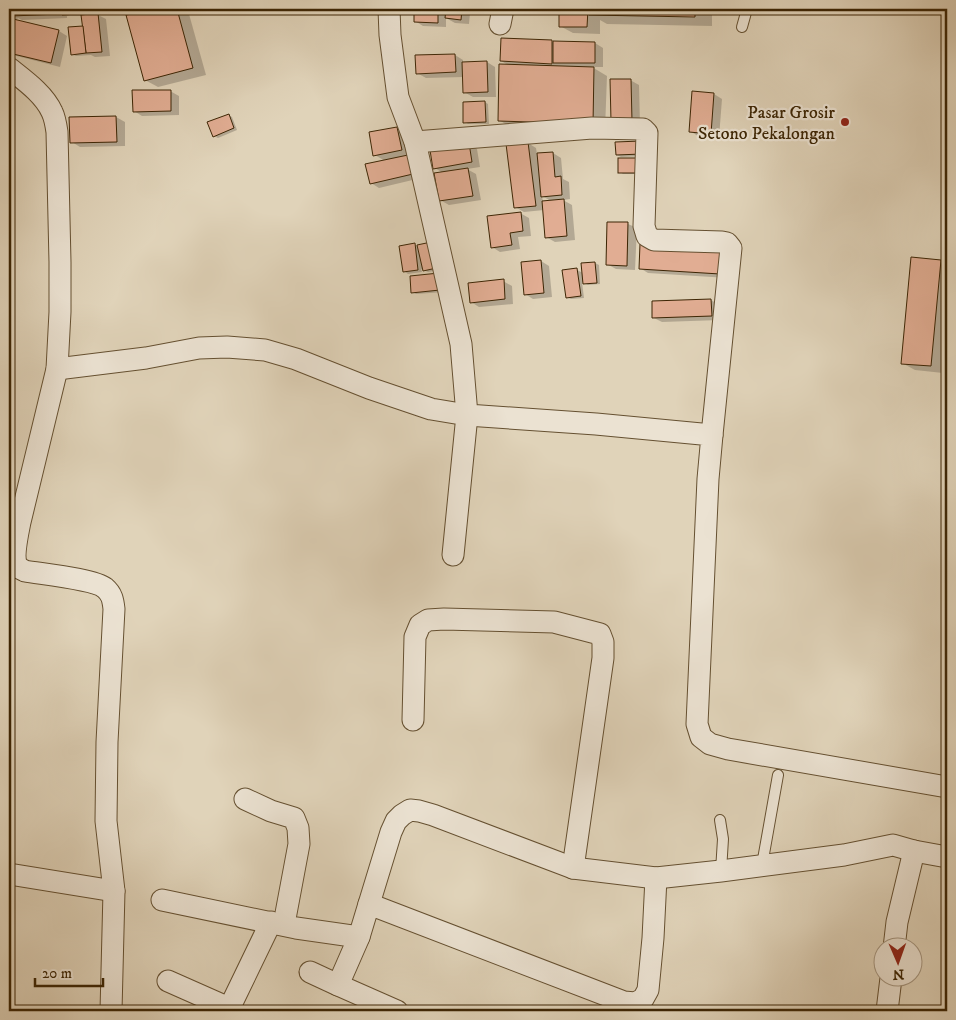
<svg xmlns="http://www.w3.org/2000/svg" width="956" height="1020" font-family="'IM FELL DW Pica',serif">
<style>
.shadow{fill:#0003;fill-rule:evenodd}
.building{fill:#e1ad93;stroke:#3c2504}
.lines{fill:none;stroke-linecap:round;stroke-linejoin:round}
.service-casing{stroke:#655031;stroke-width:12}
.minor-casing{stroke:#655031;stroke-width:23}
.service{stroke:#ebe2d2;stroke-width:10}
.minor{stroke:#ebe2d2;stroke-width:21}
.poi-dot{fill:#8f2418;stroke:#ebe2d2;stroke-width:2}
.labels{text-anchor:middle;stroke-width:4.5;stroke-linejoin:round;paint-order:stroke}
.poi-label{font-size:18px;fill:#3c2504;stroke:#ebe2d2;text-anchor:end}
</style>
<rect width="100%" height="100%" fill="#e0d3b9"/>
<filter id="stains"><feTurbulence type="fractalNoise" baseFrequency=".004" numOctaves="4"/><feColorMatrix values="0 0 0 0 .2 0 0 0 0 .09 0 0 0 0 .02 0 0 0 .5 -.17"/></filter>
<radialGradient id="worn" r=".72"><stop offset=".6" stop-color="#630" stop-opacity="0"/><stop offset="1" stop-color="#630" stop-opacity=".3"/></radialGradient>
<g class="shadow">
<polygon points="9,9 82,9 82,16 67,16 67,18 22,20 18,18 16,21 59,31 67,36 60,67 9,54"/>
<polygon points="167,9 179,9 189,14 206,75 158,87 145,80 128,16"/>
<polygon points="415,9 489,9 488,15 470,13 469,24 455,23 446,18 446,27 423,26 415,21"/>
<polygon points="561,9 712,9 712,26 607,24 600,20 600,34 573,33 560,26"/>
<polygon points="98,15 106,19 110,56 95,57 91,55 76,56 72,54 84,27"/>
<polygon points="502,40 552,42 554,43 595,43 603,48 603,67 592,67 607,76 605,130 512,128 499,120 510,66 501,61"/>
<polygon points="455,55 463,60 463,63 487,62 495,67 496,97 473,97 464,92 464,77 426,78 417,73"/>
<polygon points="630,80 639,85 640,125 621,125"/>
<polygon points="170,91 179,96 179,115 142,116 134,111"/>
<polygon points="714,94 722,99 719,138 698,136 690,131"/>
<polygon points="485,102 488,104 489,124 468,124 465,122"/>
<polygon points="228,115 232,117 237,130 218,138 214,136"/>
<polygon points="116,117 125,122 125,146 80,147 72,142 71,118"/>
<polygon points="397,128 406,133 421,178 379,188 371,183 385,161 375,155"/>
<path d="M528 143 536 148 537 154 553 153 561 158 563 179 569 182 570 199 563 200 572 205 575 240 555 242 546 237 544 210 524 212 515 207ZM542 196 551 201 543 202Z"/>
<polygon points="469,144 477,149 480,167 467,169 476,174 481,200 449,205 440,200 443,173 435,168"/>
<polygon points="645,144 645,156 621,157 617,155"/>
<polygon points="620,159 645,174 623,174 620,172"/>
<polygon points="520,213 529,218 531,236 518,237 520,249 500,252 492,247"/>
<polygon points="608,223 628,224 637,228 635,270 616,269 607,264"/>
<polygon points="415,245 418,246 445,269 428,272 421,269 422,272 408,274 404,271"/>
<polygon points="721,250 728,278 648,273 640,268"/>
<polygon points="541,261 549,266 552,297 533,299 525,294"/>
<polygon points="940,262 947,266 947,331 943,373 915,370 902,363"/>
<polygon points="595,263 599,265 600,284 588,285 582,282 584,298 571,299 567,297 577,270 583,273"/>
<polygon points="411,277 444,292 416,294 413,292"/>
<polygon points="503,281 512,286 513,304 479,307 471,302"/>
<polygon points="711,300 719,305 720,320 662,322 654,318"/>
</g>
<g class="building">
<polygon points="12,9 58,9 59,14 12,16"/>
<polygon points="62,9 79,9 79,14 62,15"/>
<polygon points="160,9 177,9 193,68 144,81 126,15"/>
<polygon points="414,9 438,9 438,23 414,22"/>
<polygon points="446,9 480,9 480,11 462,9 461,20 445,18"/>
<polygon points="559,9 588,9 587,27 559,27"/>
<polygon points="589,9 695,9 695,17 589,15"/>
<polygon points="98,13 102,52 86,53 81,15"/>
<polygon points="9,18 59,30 51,63 9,53"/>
<polygon points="83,26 86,53 71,55 68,27"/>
<polygon points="501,38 552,40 552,64 500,61"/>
<polygon points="553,41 595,42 595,63 553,63"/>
<polygon points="455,54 456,72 416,74 415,55"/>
<polygon points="487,61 488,92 463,93 462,62"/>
<polygon points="499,64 594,67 593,124 498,121"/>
<polygon points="610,79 631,79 632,121 611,121"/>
<polygon points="132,90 171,90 171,111 133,112"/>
<polygon points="692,91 714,93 711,134 689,132"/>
<polygon points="485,101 486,122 463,123 463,102"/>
<polygon points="229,114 234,128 213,137 207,122"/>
<polygon points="116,116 117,142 70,143 69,117"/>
<polygon points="397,127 402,150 373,156 369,132"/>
<polygon points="641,141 642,154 616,155 615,142"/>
<polygon points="528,142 536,206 514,208 506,144"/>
<polygon points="469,143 472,162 433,169 430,150"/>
<polygon points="553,152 555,177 561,176 562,195 541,197 537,153"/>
<polygon points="408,155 413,174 370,184 365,164"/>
<rect x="618" y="158" width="24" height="15"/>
<polygon points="468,168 473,196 439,201 434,173"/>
<polygon points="564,199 567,236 545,238 542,201"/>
<polygon points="521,212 523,231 510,233 512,245 491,248 487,216"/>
<polygon points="607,222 628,222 627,266 606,265"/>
<polygon points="436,241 441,267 423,271 417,245"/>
<polygon points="415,243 418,270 403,272 399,246"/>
<polygon points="640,244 722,249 720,274 639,269"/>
<polygon points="911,257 941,260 931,366 901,364"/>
<polygon points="541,260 544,293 524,295 521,262"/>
<polygon points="595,262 597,283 583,284 581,263"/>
<polygon points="577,268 581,296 566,298 562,270"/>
<polygon points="439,273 440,290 411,293 410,276"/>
<polygon points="504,279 505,299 470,303 468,283"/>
<polygon points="711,299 712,316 652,318 652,301"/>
</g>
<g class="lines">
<defs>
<g id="service">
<polyline points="742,27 747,9"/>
<polyline points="720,820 723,839 721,871"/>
<polyline points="762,865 778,775"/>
</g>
<g id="minor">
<polyline points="389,9 390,35 398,97 415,142 461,344 467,415 596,424 712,435 708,479 697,724 701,737 710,744 728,749 947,787"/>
<polyline points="500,24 503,9"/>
<path d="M9 68C24 80 44 94 52 112 55 118 56 125 57 132L60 262V312L57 369 20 522C18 532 12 559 18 567 20 569 23 570 25 571 42 574 94 579 105 588 112 594 113 600 114 609L107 742 106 821 114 891 111 1011"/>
<polyline points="415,142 592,128 643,129 647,133 644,226 647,236 654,240 722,242 727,243 731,248 712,435"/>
<polyline points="57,369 146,358 199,348 227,347 265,350 296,359 369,388 431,409 467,415 453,555"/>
<polyline points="413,720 415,637 420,625 428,620 444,619 554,622 600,634 603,642 603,658 573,868"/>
<polyline points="245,799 271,811 294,818 298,828 299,844 284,924"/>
<polyline points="9,874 114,891"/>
<polyline points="162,900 296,928 359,937 369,904 624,1002 635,1003 643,999 648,990 653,938 656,878"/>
<polyline points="369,904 391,832 396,821 402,815 410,810 419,811 433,815 573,868 656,878 721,871 844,855 893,845 914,851 947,857"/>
<polyline points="359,937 338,985 397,1011"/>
<polyline points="894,948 897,922 914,851"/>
<polyline points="310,972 338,985"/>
<polyline points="168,981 229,1008"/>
<polyline points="228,1011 271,922"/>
<polyline points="887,1011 891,978"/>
</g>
</defs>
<use href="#service" class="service-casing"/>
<use href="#minor" class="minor-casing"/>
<use href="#service" class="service"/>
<use href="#minor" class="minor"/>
</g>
<circle class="poi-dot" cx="845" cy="122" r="5"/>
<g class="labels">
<g class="poi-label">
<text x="835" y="118">Pasar Grosir<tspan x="835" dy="21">Setono Pekalongan</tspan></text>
</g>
</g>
<rect width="956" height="1020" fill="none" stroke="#e0d3b9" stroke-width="30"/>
<rect x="10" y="10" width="936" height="1000" fill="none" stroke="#3c2504" stroke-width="2.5"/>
<rect x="15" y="15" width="926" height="990" fill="none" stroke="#3c2504"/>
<g transform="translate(898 962) rotate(178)"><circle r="24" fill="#ebe2d2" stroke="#a59680"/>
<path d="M0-4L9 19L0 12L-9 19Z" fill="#8f2418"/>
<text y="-8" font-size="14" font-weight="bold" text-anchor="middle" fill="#3c2504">N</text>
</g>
<path d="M35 978v8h68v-8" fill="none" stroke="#3c2504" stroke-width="2.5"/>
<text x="42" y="978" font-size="15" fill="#3c2504" stroke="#ebe2d2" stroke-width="4" paint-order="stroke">20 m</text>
<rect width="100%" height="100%" filter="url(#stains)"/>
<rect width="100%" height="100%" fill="url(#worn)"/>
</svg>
